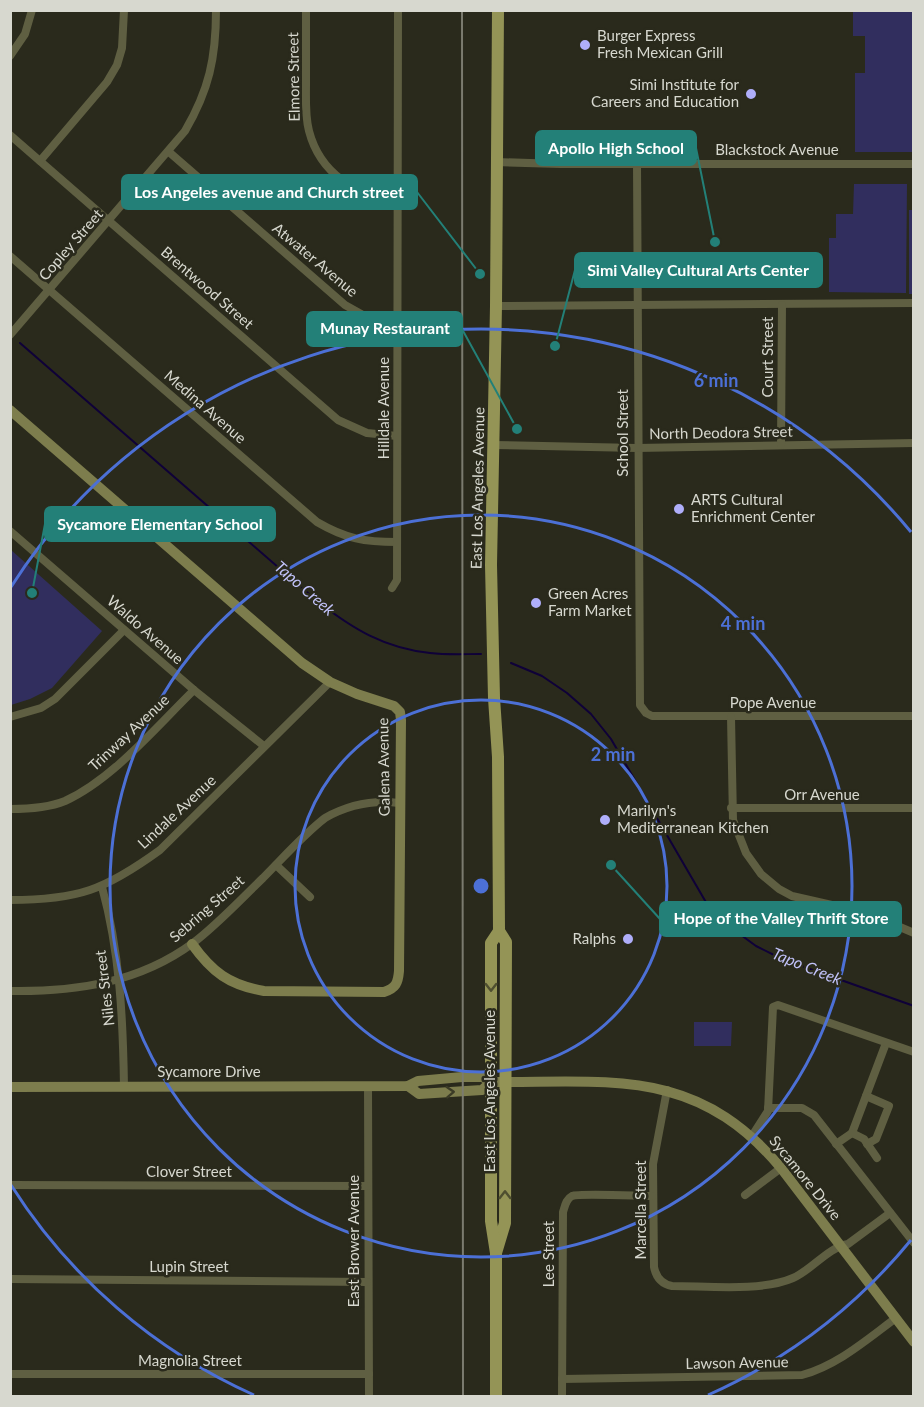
<svg xmlns="http://www.w3.org/2000/svg" width="924" height="1407" font-family="Lato,sans-serif">
<style>
.green{fill:#312e5e}
.lines{fill:none;stroke-linecap:round;stroke-linejoin:round}
.stream{stroke:#0f0138;stroke-width:2}
.street{stroke:#5f5f42;stroke-width:8}
.secondary{stroke:#7d7d4d;stroke-width:10}
.primary{stroke:#949456;stroke-width:12}
.rail{stroke:#7b7b6f;stroke-width:2}
.oneway{stroke:#4f4f30}
.oneway2{stroke:#3b3b26}
.ring{fill:none;stroke:#4c70d6;stroke-width:3}
.poi-dot{fill:#afaefa;stroke:#2a2a1c;stroke-width:2}
.labels{text-anchor:middle;stroke-width:5;stroke-linejoin:round;paint-order:stroke}
.poi-label{font-size:15px;fill:#d7d8cf;stroke:#2a2a1c;text-anchor:start}
.street-label{font-size:15px;fill:#d7d8cf;stroke:#2a2a1c}
.water-label{font-size:16px;font-style:italic;fill:#c1c2f9;stroke:#2a2a1c}
.centre{fill:#4c70d6;stroke:#2a2a1c;stroke-width:3}
.ring-label{font-size:18px;text-anchor:middle;font-weight:bold;fill:#4c70d6;stroke:#2a2a1c;stroke-width:5;stroke-linejoin:round;paint-order:stroke}
.leader{fill:none;stroke:#238078;stroke-width:2}
.callout-dot{fill:#238078;stroke:#2a2a1c;stroke-width:2}
.callout{fill:#238078;stroke:#238078;stroke-width:2}
.callout-label{font-size:16px;text-anchor:middle;font-weight:bold;fill:#fff}
</style>
<rect width="100%" height="100%" fill="#2a2a1c"/>
<g class="green">
<polygon points="853,11 913,11 913,152 855,152 855,73 865,73 865,36 853,36"/>
<polygon points="854,184 907,184 906,293 829,292 829,238 836,238 836,214 853,214"/>
<rect x="909" y="210" width="4" height="84"/>
<polygon points="11,550 102,631 52,688 30,699 11,705"/>
<polygon points="694,1022 732,1022 731,1046 694,1046"/>
</g>
<g class="lines">
<g class="stream">
<path d="M20 343 317 601C353 629 384 648 430 653 447 655 464 654 481 654"/>
<polyline points="511,663 542,676 567,693 591,714 611,739 707,904 726,924 756,946 782,959 914,1006"/>
</g>
<g class="street">
<path d="M306 10C306 35 306 60 306 85 306 100 305 116 309 131 320 173 356 197 398 198"/>
<polyline points="10,56 25,34 32,10"/>
<polyline points="10,135 338,420 367,433 397,436"/>
<polyline points="169,152 345,305 370,319 398,324"/>
<polyline points="40,161 107,82 117,65 122,48 124,10"/>
<polyline points="496,162 560,164 914,164"/>
<polyline points="637,163 640,705 646,713 652,716 914,716"/>
<path d="M10 256 317 522C346 539 365 542 397 542"/>
<polyline points="496,306 914,303"/>
<path d="M10 335 185 131C209 90 216 58 216 10"/>
<polyline points="492,445 637,448 914,443"/>
<polyline points="781,445 782,305"/>
<polyline points="10,531 194,690 264,746"/>
<polyline points="392,588 397,580 398,10"/>
<polyline points="10,717 41,708 55,699 124,630"/>
<polyline points="731,717 733,820 746,853 761,874 779,889 792,896 867,913 914,933"/>
<polyline points="731,808 914,808"/>
<path d="M10 809C28 809 48 808 65 801 113 779 156 727 194 690"/>
<polyline points="276,865 310,897"/>
<path d="M102 887C120 952 123 1020 124 1087"/>
<path d="M10 900C78 900 105 890 160 850L330 682"/>
<path d="M10 991C75 992 139 983 193 943 218 924 240 900 263 878 283 858 303 835 325 818 348 805 374 800 399 803"/>
<polyline points="368,1086 369,1396"/>
<path d="M667 1090 653 1164 654 1267C656 1277 661 1284 672 1286 707 1286 761 1292 793 1278 812 1270 827 1248 848 1244L890 1213"/>
<polyline points="866,1096 886,1043"/>
<polyline points="768,1108 802,1108 814,1115 914,1243"/>
<polyline points="852,1133 866,1096 889,1106 876,1139 867,1144"/>
<polyline points="752,1136 768,1111 773,1007 778,1005 914,1052"/>
<polyline points="836,1144 852,1133 864,1139 877,1158"/>
<polyline points="10,1185 367,1186"/>
<polyline points="745,1195 781,1168"/>
<polyline points="10,1279 367,1282"/>
<polyline points="10,1374 369,1374"/>
<path d="M562 1379 802 1375C838 1365 866 1340 896 1318"/>
<path d="M562 1396 563 1212C565 1206 566 1199 572 1196 579 1193 639 1196 652 1196"/>
</g>
<g class="secondary">
<path d="M10 410 302 663 330 682 357 694 394 706 400 712 401 720 399 971C398 983 396 988 384 992L264 991C229 985 212 972 192 944"/>
<polyline points="408,1086 419,1094 482,1090 491,1082"/>
<path d="M10 1087 408 1086 418 1081 462 1077H482L491 1082C610 1083 696 1066 781 1168L914 1342"/>
</g>
<g class="primary">
<polyline points="496,1253 505,1223 506,942 499,931 498,757 494,698 491,565 496,306 498,10"/>
<polyline points="496,1396 496,1253 491,1221 491,943 499,931"/>
</g>
<polyline class="rail" points="462,10 463,1396"/>
</g>
<defs><path id="oneway-chevron" d="M-2-3.5L2.5 0L-2 3.5" fill="none" stroke-width="1.6" stroke-linecap="round" stroke-linejoin="round" transform="scale(1.5)"/></defs>
<g class="oneway">
<use href="#oneway-chevron" transform="translate(491 987) rotate(90)"/>
<use href="#oneway-chevron" transform="translate(505 1195) rotate(-90)"/>
</g>
<use class="oneway2" href="#oneway-chevron" transform="translate(450 1092) rotate(-3)"/>
<g class="ring">
<circle cx="481" cy="886" r="186"/>
<circle cx="481" cy="886" r="371"/>
<path d="M911 1240A557 557 0 0 1 708 1395M254 1395A557 557 0 0 1 11 1185M11 587A557 557 0 0 1 911 532"/>
</g>
<g class="poi-dot">
<circle cx="585" cy="45" r="6"/>
<circle cx="751" cy="94" r="6"/>
<circle cx="679" cy="509" r="6"/>
<circle cx="536" cy="603" r="6"/>
<circle cx="605" cy="820" r="6"/>
<circle cx="628" cy="939" r="6"/>
</g>
<g class="labels">
<g class="poi-label">
<text x="597" y="41">Burger Express<tspan x="597" dy="17">Fresh Mexican Grill</tspan></text>
<text x="739" y="90" text-anchor="end">Simi Institute for<tspan x="739" dy="17">Careers and Education</tspan></text>
<text x="691" y="505">ARTS Cultural<tspan x="691" dy="17">Enrichment Center</tspan></text>
<text x="548" y="599">Green Acres<tspan x="548" dy="17">Farm Market</tspan></text>
<text x="617" y="816">Marilyn's<tspan x="617" dy="17">Mediterranean Kitchen</tspan></text>
<text x="616" y="944" text-anchor="end">Ralphs</text>
</g>
<g class="street-label">
<text transform="translate(294 77) rotate(-91)" y="5">Elmore Street</text>
<text x="777" y="155">Blackstock Avenue</text>
<text transform="translate(71 245) rotate(-49)" y="5">Copley Street</text>
<text transform="translate(315 260) rotate(40)" y="5">Atwater Avenue</text>
<text transform="translate(207 288) rotate(41)" y="5">Brentwood Street</text>
<text transform="translate(768 357) rotate(-90)" y="5">Court Street</text>
<text transform="translate(205 407) rotate(41)" y="5">Medina Avenue</text>
<text transform="translate(384 408) rotate(-90)" y="5">Hilldale Avenue</text>
<text transform="translate(623 433) rotate(-90)" y="5">School Street</text>
<text transform="translate(721 433) rotate(-1)" y="5">North Deodora Street</text>
<text transform="translate(478 488) rotate(-89)" y="5">East Los Angeles Avenue</text>
<text transform="translate(145 630) rotate(41)" y="5">Waldo Avenue</text>
<text x="773" y="708">Pope Avenue</text>
<text transform="translate(129 733) rotate(-43)" y="5">Trinway Avenue</text>
<text transform="translate(384 767) rotate(-91)" y="5">Galena Avenue</text>
<text x="822" y="800">Orr Avenue</text>
<text transform="translate(177 812) rotate(-43)" y="5">Lindale Avenue</text>
<text transform="translate(207 909) rotate(-41)" y="5">Sebring Street</text>
<text transform="translate(105 988) rotate(-97)" y="5">Niles Street</text>
<text x="209" y="1077">Sycamore Drive</text>
<text transform="translate(490 1091) rotate(-90)" y="5">East Los Angeles Avenue</text>
<text x="189" y="1177">Clover Street</text>
<text transform="translate(805 1178) rotate(51)" y="5">Sycamore Drive</text>
<text transform="translate(641 1210) rotate(-90)" y="5">Marcella Street</text>
<text transform="translate(354 1241) rotate(-90)" y="5">East Brower Avenue</text>
<text transform="translate(549 1254) rotate(-90)" y="5">Lee Street</text>
<text x="189" y="1272">Lupin Street</text>
<text x="190" y="1366">Magnolia Street</text>
<text transform="translate(737 1363) rotate(-1)" y="5">Lawson Avenue</text>
</g>
<g class="water-label">
<text transform="translate(305 588) rotate(41)" y="6">Tapo Creek</text>
<text transform="translate(807 966) rotate(22)" y="6">Tapo Creek</text>
</g>
</g>
<circle cx="481" cy="886" r="9" class="centre"/>
<g class="ring-label">
<text x="716" y="387">6 min</text>
<text x="743" y="630">4 min</text>
<text x="613" y="761">2 min</text>
</g>
<path class="leader" d="M715 242L696 148M480 274L417 192M555 346L575 270M517 429L462 329M32 593L45 524M611 865L660 919"/>
<g class="callout-dot">
<circle cx="715" cy="242" r="6"/>
<circle cx="480" cy="274" r="6"/>
<circle cx="555" cy="346" r="6"/>
<circle cx="517" cy="429" r="6"/>
<circle cx="32" cy="593" r="6"/>
<circle cx="611" cy="865" r="6"/>
</g>
<g class="callout">
<rect x="536" y="131" width="160" height="34" rx="6"/>
<rect x="122" y="175" width="295" height="34" rx="6"/>
<rect x="575" y="253" width="247" height="34" rx="6"/>
<rect x="307" y="312" width="155" height="34" rx="6"/>
<rect x="45" y="507" width="230" height="34" rx="6"/>
<rect x="660" y="902" width="241" height="34" rx="6"/>
</g>
<g class="callout-label">
<text x="616" y="154">Apollo High School</text>
<text x="269" y="198">Los Angeles avenue and Church street</text>
<text x="698" y="276">Simi Valley Cultural Arts Center</text>
<text x="385" y="334">Munay Restaurant</text>
<text x="160" y="530">Sycamore Elementary School</text>
<text x="781" y="924">Hope of the Valley Thrift Store</text>
</g>
<rect width="924" height="1407" fill="none" stroke="#d7d8cf" stroke-width="24"/>
</svg>
